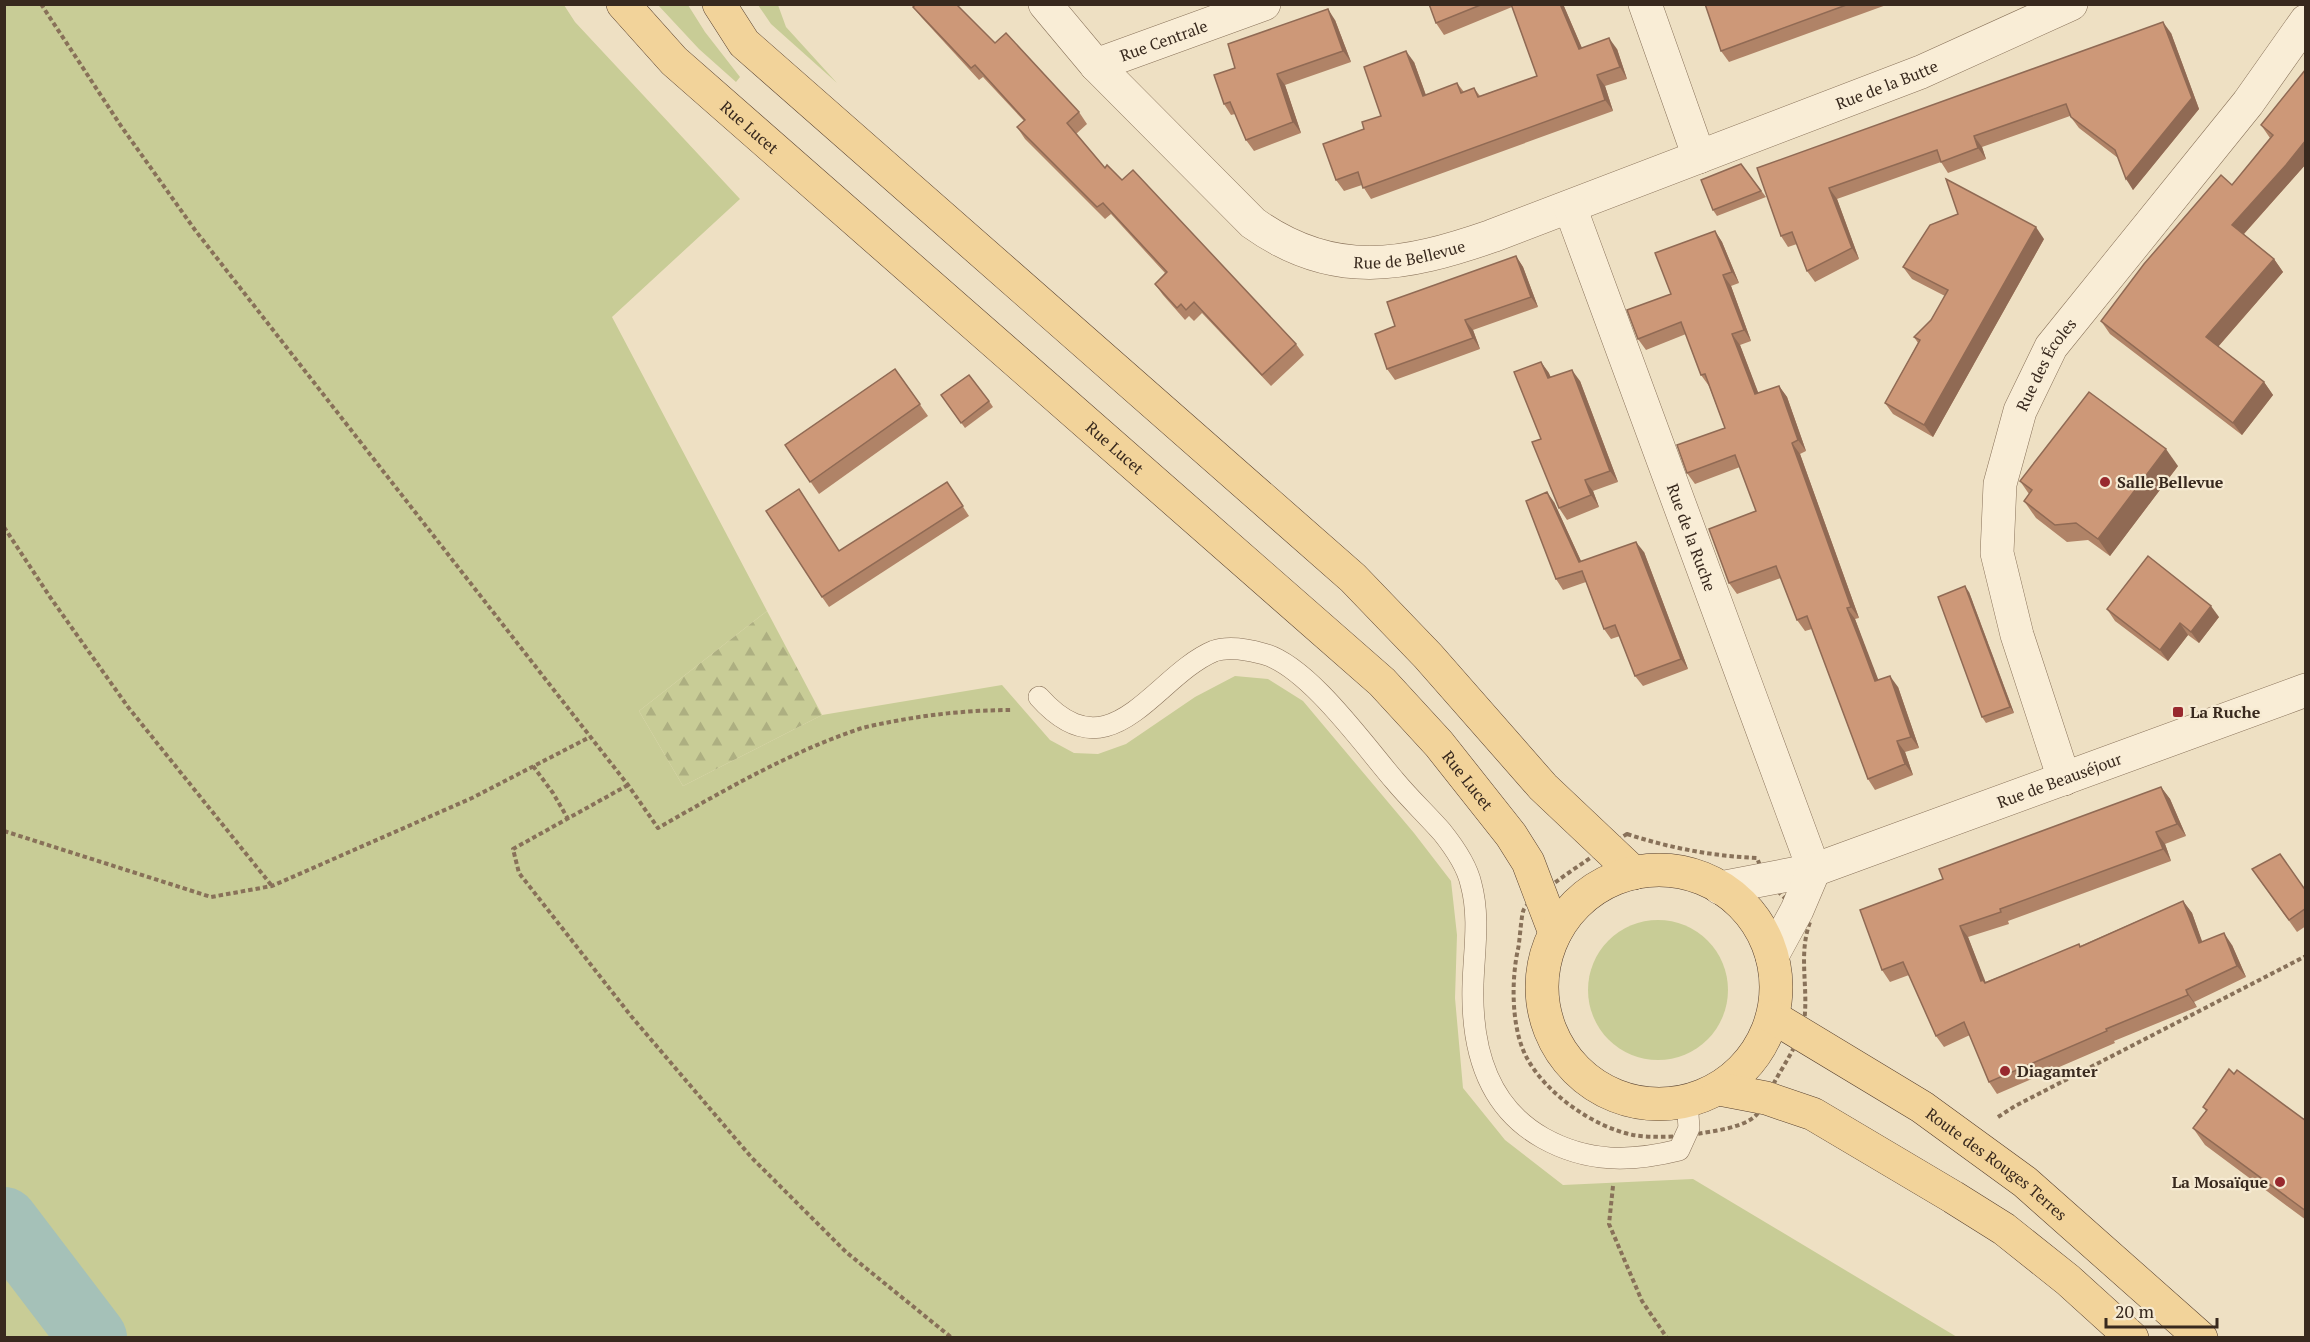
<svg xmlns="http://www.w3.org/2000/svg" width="2310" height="1342" font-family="'PT Serif',serif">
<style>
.grass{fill:#c8cc96}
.forest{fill:url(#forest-firs)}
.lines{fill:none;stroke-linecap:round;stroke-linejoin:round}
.river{stroke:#a5c1b8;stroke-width:68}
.service-casing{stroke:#887159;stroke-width:22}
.minor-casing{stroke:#887159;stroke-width:34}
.primary-casing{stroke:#563f2e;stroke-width:34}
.path{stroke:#887159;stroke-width:4;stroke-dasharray:4.5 3;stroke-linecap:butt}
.service{stroke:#f9edd6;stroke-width:21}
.minor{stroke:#f9edd6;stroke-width:33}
.primary{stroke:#f2d39a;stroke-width:33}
.wall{fill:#b08367}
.shaded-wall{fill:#906a54}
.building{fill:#cd9878;stroke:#906a54;stroke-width:1.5}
.poi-dot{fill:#98292e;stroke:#f6ead2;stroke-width:2}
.labels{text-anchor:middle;stroke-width:4.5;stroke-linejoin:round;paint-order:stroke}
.street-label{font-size:16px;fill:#38291e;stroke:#f6ead2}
.poi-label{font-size:16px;font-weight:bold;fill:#38291e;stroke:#f6ead2;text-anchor:start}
</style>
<defs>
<pattern id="forest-firs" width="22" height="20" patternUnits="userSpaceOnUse" patternTransform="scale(1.5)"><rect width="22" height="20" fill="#c8cc96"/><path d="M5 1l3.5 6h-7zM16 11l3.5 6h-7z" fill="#adaf81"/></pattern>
</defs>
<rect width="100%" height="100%" fill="#eee0c3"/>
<g class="grass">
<polygon points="9,4 564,5 575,22 740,199 612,317 767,611 639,711 683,786 822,715 1002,685 1050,740 1074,753 1098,754 1126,744 1195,697 1235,676 1268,679 1303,701 1414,833 1451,881 1457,935 1455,998 1463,1088 1505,1140 1563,1185 1693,1179 1957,1337 5,1337 4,7"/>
<polygon points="658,5 688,5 705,32 740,77 736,82 699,49"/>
<polygon points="758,5 778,5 786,27 837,83 771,24"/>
<circle cx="1658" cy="990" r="70"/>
</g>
<polygon class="forest" points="767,611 822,715 683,786 639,711"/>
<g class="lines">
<polyline class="river" points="4,1221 93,1338"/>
<defs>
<path id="service" d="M1039 697C1111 778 1154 676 1214 651 1228 646 1250 650 1264 654 1308 666 1364 745 1395 781 1410 799 1427 815 1442 832 1454 847 1467 866 1471 884 1480 917 1474 951 1473 984 1471 1046 1486 1106 1543 1138 1588 1163 1631 1162 1679 1150L1689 1128 1687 1101"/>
<g id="minor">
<path id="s1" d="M1045 4 1096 65 1253 223C1334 281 1405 266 1492 236L1921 72 2071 4"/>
<polyline points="1645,4 1699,157"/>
<path id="s2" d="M1096 65 1264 4"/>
<path id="s3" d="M1570 207 1814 870"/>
<path id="s4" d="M2064 779 2017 635 1997 553 2000 484 2020 411 2051 347 2248 103 2306 21"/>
<path id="s5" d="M1720 888 1814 870 2306 690"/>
<polyline points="1772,956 1797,910 1814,870"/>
</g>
<g id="primary">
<path id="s6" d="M623 4 674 61 1382 682 1439 744 1511 835 1528 862 1555 933"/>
<polyline points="719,4 744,43 1353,578 1428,656 1543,787 1634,873"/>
<circle cx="1659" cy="987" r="117"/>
<path id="s7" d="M1773 1017 1922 1107 2025 1182 2201 1338"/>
<polyline points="1719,1089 1766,1098 1813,1114 1953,1197 2004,1229 2068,1280 2132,1338"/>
</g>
</defs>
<use href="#service" class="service-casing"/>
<use href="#minor" class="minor-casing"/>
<use href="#primary" class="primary-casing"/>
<g class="path">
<path d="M41 4 121 126 195 230 628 785 658 828C723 791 788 753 859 729 869 726 880 724 890 722 931 714 971 710 1013 710"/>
<polyline points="4,527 50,597 128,707 272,886"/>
<polyline points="533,766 553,793 568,819"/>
<polyline points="628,785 513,849 519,873 631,1016 752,1158 846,1252 952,1338"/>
<polyline points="4,831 211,897 272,886 472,798 590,737"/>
<path d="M1627 834C1670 848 1712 856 1757 858L1766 880 1810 922C1799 952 1807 982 1805 1012 1804 1037 1785 1062 1774 1083 1769 1093 1762 1111 1753 1118 1739 1128 1714 1131 1697 1134 1678 1137 1652 1138 1633 1135 1594 1127 1548 1095 1528 1060 1511 1031 1511 981 1518 949 1520 941 1521 914 1524 909 1531 896 1611 844 1627 834Z"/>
<polyline points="1998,1117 2015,1106 2306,956"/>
<polyline points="1613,1186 1609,1224 1642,1301 1667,1338"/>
</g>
<use href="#service" class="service"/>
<use href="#minor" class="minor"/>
<use href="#primary" class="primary"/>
</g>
<g class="wall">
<polygon points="1429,4 1563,4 1582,48 1617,49 1627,79 1605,86 1613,111 1371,199 1362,185 1344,191 1336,180 1364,129 1381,116 1414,62 1426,95 1457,83 1464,92 1474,88 1480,96 1537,76 1512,7 1444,35 1436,23"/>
<polygon points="1705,4 1889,4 1729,62 1721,51"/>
<polygon points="913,7 995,43 1079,112 1087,124 1076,134 1105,168 1122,180 1296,344 1304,355 1271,386 1202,313 1194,321 1189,316 1185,320 1163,295 1155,284 1165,273 1111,214 1105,219 1025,139 1017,127 1024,121 983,77 979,80 922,18"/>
<polygon points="1335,20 1351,62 1285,85 1301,133 1254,151 1246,140 1235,114 1231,115 1224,104 1235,68"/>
<polygon points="2171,33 2199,109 2133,190 2118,158 2079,128 2070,116 1982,147 1986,159 1948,173 1941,162 1837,199 1859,259 1815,282 1807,271 1797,244 1788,247 1781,236 1757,168"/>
<polygon points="2306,69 2306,164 2244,234 2274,259 2283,272 2218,347 2264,382 2273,395 2242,435 2110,334 2101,321 2232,185 2270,138 2261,125"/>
<polygon points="1741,164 1766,197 1717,216 1713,210"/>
<polygon points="1715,231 1722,242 1739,283 1731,286 1751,341 1740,345 1758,393 1779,386 1787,397 1806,451 1800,454 1859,618 1855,619 1867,652 1878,680 1898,687 1919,748 1905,752 1913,775 1875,790 1868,779 1812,629 1805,631 1797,620 1781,578 1737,594 1729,583 1756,511 1740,467 1695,484 1687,473 1725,428 1709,386 1701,375 1686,334 1646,350 1638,339"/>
<polygon points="2044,239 1933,437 1893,414 1885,403 1918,343 1914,337 1931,320 1945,296 1912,279 1903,267"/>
<polygon points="1516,256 1523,267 1538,307 1473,330 1480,349 1395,380 1387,369 1395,326"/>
<polygon points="1541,362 1551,377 1580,381 1618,482 1593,491 1599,507 1567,520 1559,508 1541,439"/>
<polygon points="895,369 928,416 819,494 785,445"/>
<polygon points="941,395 989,401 993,407 965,428"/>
<polygon points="2178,466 2110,556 2088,540 2067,542 2036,518 2024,501 2029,494 2020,481"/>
<polygon points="947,482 969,516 829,607 822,597"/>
<polygon points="1554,502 1581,561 1644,552 1688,669 1643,686 1635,676 1620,636 1611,639 1604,629 1586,582 1563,590 1556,579"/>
<polygon points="1969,592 2014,713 1986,723 1982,717"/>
<polygon points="2107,609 2219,617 2199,643 2188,635 2168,661 2115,621"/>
<polygon points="2161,787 2170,799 2186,836 2165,844 2171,861 2008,921 2009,924 1968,937 1985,982 2080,946 2183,901 2192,913 2202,942 2232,945 2246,977 2194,1002 2197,1007 2114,1041 2115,1043 1997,1094 1989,1082 1970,1035 1944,1047 1936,1036 1909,975 1890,982 1882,970 1943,879"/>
<polygon points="2252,869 2306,891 2306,926 2297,932"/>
<polygon points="2234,1074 2306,1121 2306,1220 2205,1145 2193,1128 2206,1111 2203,1107"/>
</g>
<g class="shaded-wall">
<polygon points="1560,4 1563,4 1587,60 1579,49"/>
<polygon points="1328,9 1335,20 1351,62 1343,51"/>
<polygon points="2163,22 2171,33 2199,109 2133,190 2126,179"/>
<polygon points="1609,38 1617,49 1627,79 1620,67"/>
<polygon points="1406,51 1414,62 1430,107 1423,96"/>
<polygon points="1277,74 1285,85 1301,133 1293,122"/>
<polygon points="1597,75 1605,86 1613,111 1605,100"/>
<polygon points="1974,136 1982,147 1986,159 1978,148"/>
<polygon points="2306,140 2306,164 2241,237 2232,225"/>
<polygon points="1829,188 1837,199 1859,259 1852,248"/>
<polygon points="2036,227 2044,239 1933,437 1924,425"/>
<polygon points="1715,231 1722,242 1739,283 1732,272"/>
<polygon points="1516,256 1523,267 1538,307 1531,297"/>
<polygon points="2274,259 2283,272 2215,350 2206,337"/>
<polygon points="1723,275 1731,286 1751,341 1744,330"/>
<polygon points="1465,320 1473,330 1480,349 1473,338"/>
<polygon points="1732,334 1740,345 1763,405 1755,394"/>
<polygon points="1541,362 1549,373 1555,390 1548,378"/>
<polygon points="1572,370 1580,381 1618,482 1610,471"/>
<polygon points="2264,382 2273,395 2242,435 2233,423"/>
<polygon points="1779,386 1787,397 1806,451 1798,440"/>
<polygon points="1792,443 1800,454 1859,618 1851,607"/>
<polygon points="2166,449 2178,466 2110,556 2098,539"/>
<polygon points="1585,480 1593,491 1599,507 1591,495"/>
<polygon points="1547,492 1554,502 1586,572 1579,562"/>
<polygon points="1636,542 1644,552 1688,669 1681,659"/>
<polygon points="1965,586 1969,592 2014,713 2010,707"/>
<polygon points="2211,606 2219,617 2199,643 2191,632"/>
<polygon points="1847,608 1855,619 1883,692 1875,681"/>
<polygon points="2180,623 2188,635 2168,661 2160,650"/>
<polygon points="1890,676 1898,687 1919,748 1911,737"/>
<polygon points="1897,741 1905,752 1913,775 1905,764"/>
<polygon points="2161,787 2170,799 2186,836 2177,824"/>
<polygon points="2156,832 2165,844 2171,861 2163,849"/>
<polygon points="2183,901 2192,913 2207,955 2199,943"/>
<polygon points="1960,926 1968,937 1986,983 1981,981"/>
<polygon points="2224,933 2232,945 2246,977 2237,966"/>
<polygon points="2186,990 2194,1002 2197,1007 2188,995"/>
</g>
<g class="building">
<polygon points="916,4 956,4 995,43 1006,33 1079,112 1067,123 1105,168 1107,165 1122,180 1133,170 1296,344 1262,375 1194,302 1186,310 1181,304 1177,308 1155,284 1167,272 1103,203 1097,207 1017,127 1025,120 975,65 971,68 913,7"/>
<polygon points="1429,4 1483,4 1436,23"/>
<polygon points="1511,4 1560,4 1579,49 1609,38 1620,67 1597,75 1605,100 1363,188 1358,172 1336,180 1323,144 1364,129 1362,122 1381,116 1364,67 1406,51 1423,96 1457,83 1461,93 1474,88 1478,97 1537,76"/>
<polygon points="1705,4 1849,4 1721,51"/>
<polygon points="1328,9 1343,51 1277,74 1293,122 1246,140 1230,102 1224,104 1214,75 1235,68 1228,44"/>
<polygon points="2163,22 2192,98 2126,179 2115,150 2071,117 2066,104 1974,136 1978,148 1941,162 1937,150 1829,188 1852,248 1807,271 1792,232 1781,236 1757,168"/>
<polygon points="2306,69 2306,140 2286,165 2232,225 2274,259 2206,337 2264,382 2233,423 2101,321 2144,264 2221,175 2232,185 2273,135 2261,125"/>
<polygon points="1741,164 1761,191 1713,210 1701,180"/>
<polygon points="1946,179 2036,227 1924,425 1885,403 1920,340 1914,337 1931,320 1948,290 1903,267 1930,225 1958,214"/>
<polygon points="1715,231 1732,272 1723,275 1744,330 1732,334 1755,394 1779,386 1798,440 1792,443 1851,607 1847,608 1860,641 1875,681 1890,676 1911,737 1897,741 1905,764 1868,779 1807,616 1797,620 1776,566 1729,583 1709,529 1756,511 1735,455 1687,473 1677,445 1725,428 1705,374 1701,375 1681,322 1638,339 1627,310 1671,294 1655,253"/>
<polygon points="1516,256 1531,297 1465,320 1473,338 1387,369 1375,334 1395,326 1387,302"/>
<polygon points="1541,362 1548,378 1572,370 1610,471 1585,480 1591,495 1559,508 1532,442 1541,439 1514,372"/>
<polygon points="895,369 920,404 810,482 785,445"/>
<polygon points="969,375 989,401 961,423 941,395"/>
<polygon points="2089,392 2166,449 2098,539 2076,523 2055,525 2024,501 2032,490 2020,481"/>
<polygon points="947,482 963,506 822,597 766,511 799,489 839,551"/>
<polygon points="1547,492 1579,562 1636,542 1681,659 1635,676 1615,625 1604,629 1582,571 1556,579 1526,501"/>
<polygon points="2148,556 2211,606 2191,632 2180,623 2160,650 2107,609"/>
<polygon points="1965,586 2010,707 1982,717 1938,597"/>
<polygon points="2161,787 2177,824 2156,832 2163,849 2000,909 2001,912 1960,926 1981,981 1983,980 1985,983 2079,944 2080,947 2183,901 2199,943 2224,933 2237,966 2186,990 2188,995 2106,1029 2107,1031 1989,1082 1964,1022 1936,1036 1903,962 1882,970 1860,910 1943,879 1939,869"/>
<polygon points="2280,854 2306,891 2306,908 2289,920 2252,869"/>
<polygon points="2229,1069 2234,1074 2237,1070 2306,1121 2306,1211 2193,1128 2207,1110 2203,1107"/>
</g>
<g class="poi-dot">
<circle cx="2105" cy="482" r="6"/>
<rect x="2172" y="706" width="12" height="12" rx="3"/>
<circle cx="2005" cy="1071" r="6"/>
<circle cx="2280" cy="1182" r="6"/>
</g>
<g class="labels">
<g class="street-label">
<text dy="6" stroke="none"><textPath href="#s2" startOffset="72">Rue Centrale</textPath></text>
<text dy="6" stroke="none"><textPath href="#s1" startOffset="976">Rue de la Butte</textPath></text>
<text dy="6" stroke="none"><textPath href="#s6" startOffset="177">Rue Lucet</textPath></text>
<text dy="6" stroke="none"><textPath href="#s1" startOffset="468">Rue de Bellevue</textPath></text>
<text dy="6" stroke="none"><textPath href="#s4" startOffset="434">Rue des Écoles</textPath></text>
<text dy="6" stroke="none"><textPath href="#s6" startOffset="663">Rue Lucet</textPath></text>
<text dy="6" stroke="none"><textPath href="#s3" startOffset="352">Rue de la Ruche</textPath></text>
<text dy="6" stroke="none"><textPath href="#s6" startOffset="1149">Rue Lucet</textPath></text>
<text dy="6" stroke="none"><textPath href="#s5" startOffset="357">Rue de Beauséjour</textPath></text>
<text dy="6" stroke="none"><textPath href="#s7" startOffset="268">Route des Rouges Terres</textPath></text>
</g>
<g class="poi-label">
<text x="2117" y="488">Salle Bellevue</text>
<text x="2190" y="718">La Ruche</text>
<text x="2017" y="1077">Diagamter</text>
<text x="2268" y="1188" text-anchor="end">La Mosaïque</text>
</g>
</g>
<rect width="2310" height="1342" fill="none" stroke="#38291e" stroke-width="12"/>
<path d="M2106 1318v9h111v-9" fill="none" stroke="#38291e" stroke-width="3"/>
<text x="2115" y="1318" font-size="18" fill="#38291e" stroke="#f6ead2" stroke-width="4.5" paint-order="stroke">20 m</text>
</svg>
